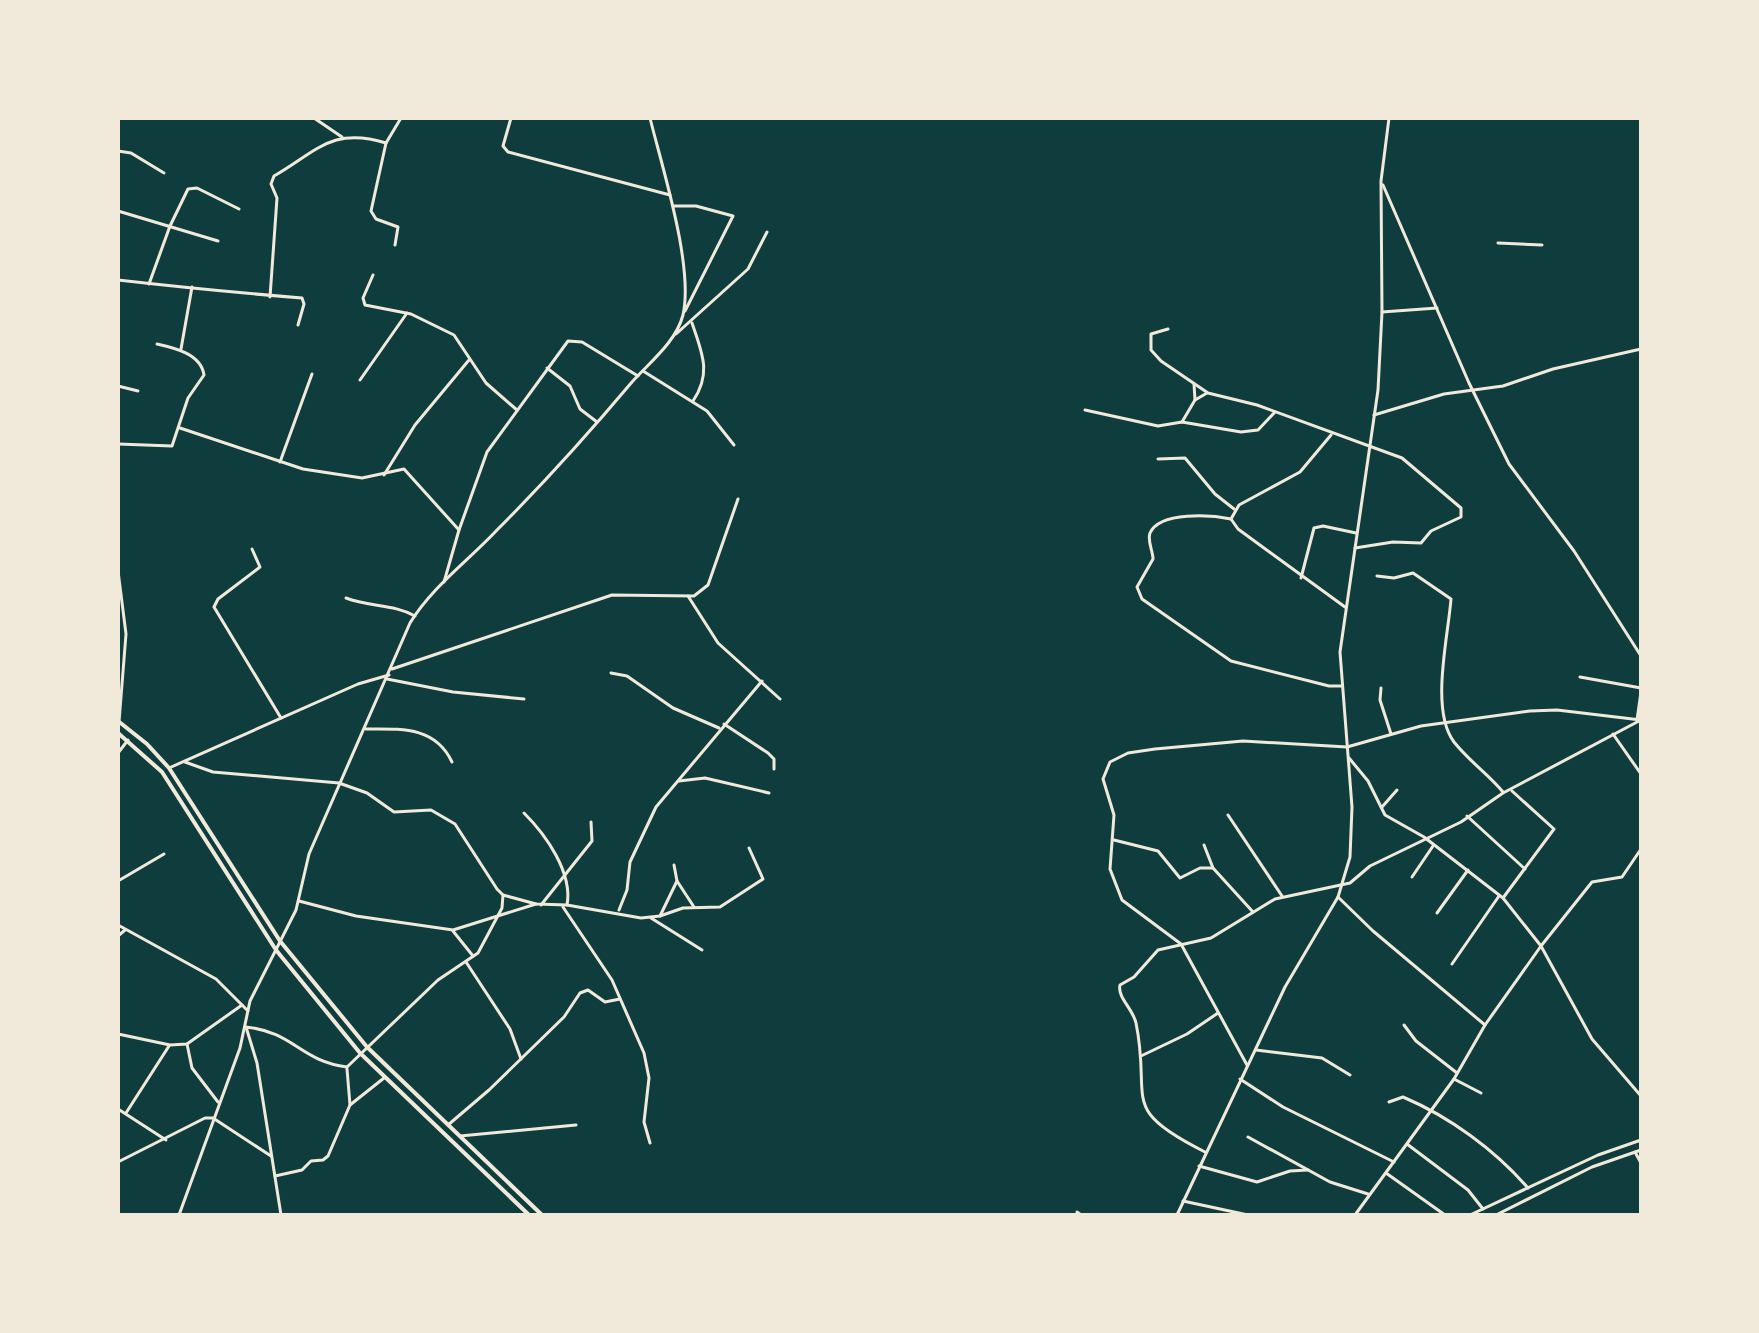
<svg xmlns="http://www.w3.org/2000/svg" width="1759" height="1333" font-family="Overpass,sans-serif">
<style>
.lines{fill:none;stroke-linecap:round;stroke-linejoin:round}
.minor{stroke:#f1e9da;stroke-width:3}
.tertiary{stroke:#f1e9da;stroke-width:3}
.primary{stroke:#f1e9da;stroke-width:4}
</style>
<rect width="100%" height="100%" fill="#0f3d3e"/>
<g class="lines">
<g class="minor">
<polyline points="314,118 342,137"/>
<polyline points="511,118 503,146 508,152 670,195"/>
<polyline points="118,151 131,153 164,173"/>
<polyline points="1383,185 1469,383 1509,464 1574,551 1641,656"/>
<polyline points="673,206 696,206 733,216 685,311"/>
<polyline points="118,211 218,241"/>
<polyline points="1498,243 1542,245"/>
<polyline points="395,245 398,227 376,219 371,211 386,143 401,118"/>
<polyline points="373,275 363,298 365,305 411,314 454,335 486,383 517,410"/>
<path d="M118 280C179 287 241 293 302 298L304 304 298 325"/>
<polyline points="149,284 170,226 188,189 197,188 239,209"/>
<path d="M270 297 277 198 271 184 274 176C316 152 332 126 386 143"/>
<polyline points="1382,312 1437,308"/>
<path d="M692 323C702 353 712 373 693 401"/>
<polyline points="1168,329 1151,334 1151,350 1161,361 1208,393 1257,405 1402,458 1461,508 1461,517 1431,531 1421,543 1393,542 1355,548"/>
<polyline points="676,334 748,269 767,232"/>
<polyline points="181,349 192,287"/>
<polyline points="547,368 570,386 580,409 597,422"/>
<polyline points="643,371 707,411 734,445"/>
<polyline points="360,380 407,313"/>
<polyline points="1194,384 1195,400"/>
<polyline points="118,386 138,391"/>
<polyline points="1085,410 1158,426 1182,422 1241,432 1258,430 1275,412"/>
<polyline points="1374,415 1444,394 1503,386 1553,369 1641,349"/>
<polyline points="1182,422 1195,400 1207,393"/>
<polyline points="180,428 303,469 362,478 404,469 459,530"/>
<polyline points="1331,435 1300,472 1239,505 1231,519 1238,529 1345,607"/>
<path d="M118 444 172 446 188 398 204 375C201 354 175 348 157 344"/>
<polyline points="1158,459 1185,458 1215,494 1234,509"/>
<polyline points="280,462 312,374"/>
<polyline points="384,475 415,425 469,360"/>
<path d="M1231 519C1212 515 1160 511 1150 533 1147 541 1153 551 1153 559L1137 587 1142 599 1231 661 1329 686H1342"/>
<polyline points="252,549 260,567 218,599 214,607 281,718"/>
<polyline points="118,571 126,634 119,722"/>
<path d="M1377 576 1394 578 1413 573 1451 599C1448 638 1430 710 1454 742 1469 761 1488 774 1503 792"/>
<polyline points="1301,578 1314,528 1323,526 1356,533"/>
<polyline points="444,582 459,530 487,452 568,341 582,342 638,376"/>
<polyline points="688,596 718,643 780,699"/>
<path d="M346 598C369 607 394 604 415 616"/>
<polyline points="392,669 612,595 694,596 708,585 738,499"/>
<polyline points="611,673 627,676 673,708 719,728"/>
<polyline points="1580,677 1641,688"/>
<polyline points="387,679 453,692 524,699"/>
<polyline points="1381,688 1380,700 1391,734"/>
<polyline points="1637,720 1641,692"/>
<polyline points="724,724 768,753 774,759 774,769"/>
<path d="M366 729C401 729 435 726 452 762"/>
<polyline points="1613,734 1641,774"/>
<polyline points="118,753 128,740"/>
<polyline points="1349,758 1368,781 1385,815 1424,837 1503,898 1541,946 1592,1039 1641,1096"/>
<polyline points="185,762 213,772 339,783 367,793 394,812 431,810 455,824 497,889 503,895 536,904 567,905 641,918 660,916 683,908 720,907 763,879 749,848"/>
<polyline points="169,768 358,684 389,675"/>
<polyline points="679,781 705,778 769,793"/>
<polyline points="1382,807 1397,790"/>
<path d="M524 813C546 835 573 873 567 905"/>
<polyline points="1228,815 1282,896"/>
<polyline points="1467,816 1525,869"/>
<polyline points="1114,840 1158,851 1180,878 1200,868 1213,868"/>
<polyline points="1204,845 1213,868 1253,912"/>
<polyline points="674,865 677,881 694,907"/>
<polyline points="1412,877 1433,846"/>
<polyline points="118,881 164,854"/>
<polyline points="1338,897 1373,931 1485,1025"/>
<polyline points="1503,898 1554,829 1512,791"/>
<polyline points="299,901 356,916 453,930 536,904"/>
<polyline points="541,905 592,841 591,822"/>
<polyline points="563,907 612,980 644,1053 649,1078 644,1122 650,1143"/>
<polyline points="619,910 627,890 630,862 656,807 762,681"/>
<polyline points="1437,913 1468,870"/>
<polyline points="660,916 677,881"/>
<polyline points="651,918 702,950"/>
<polyline points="118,925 216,979 248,1011"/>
<polyline points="453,931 473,956"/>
<polyline points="118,936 125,930"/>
<polyline points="466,962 510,1029 521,1059"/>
<polyline points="1452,964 1499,896"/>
<polyline points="1404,1025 1416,1041 1457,1073"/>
<polyline points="118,1034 170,1045 187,1044 242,1005"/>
<polyline points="187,1044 192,1068 218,1102"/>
<polyline points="1256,1050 1322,1058 1350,1075"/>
<polyline points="1141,1056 1187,1034 1218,1013"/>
<polyline points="1247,1065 1181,944 1122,900 1110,869 1114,815 1103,779 1110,762 1128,753 1155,749 1243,741 1347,747 1421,726 1530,711 1557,710 1641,720"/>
<polyline points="347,1067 438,980 478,953 502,908 503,895"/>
<polyline points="1240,1079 1283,1107 1394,1162"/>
<polyline points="1454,1079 1481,1093"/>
<path d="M1389 1102 1403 1097C1450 1117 1495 1150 1528 1188"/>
<polyline points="350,1105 384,1078"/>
<polyline points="118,1109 166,1140"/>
<polyline points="126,1113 169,1046"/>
<polyline points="448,1125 489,1090 564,1017 580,993 588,990 605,1002 620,999"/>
<polyline points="460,1136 576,1125"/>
<polyline points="1248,1137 1330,1182 1368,1194"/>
<polyline points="1407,1144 1468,1190 1483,1209"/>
<path d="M1205 1152C1117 1108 1152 1101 1136 1023 1133 1009 1117 997 1120 985L1134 977 1158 950 1211 938 1275 899 1350 883 1370 866 1461 822 1503 793 1639 721"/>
<polyline points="1635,1152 1641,1163"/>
<polyline points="118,1162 205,1118 213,1118 271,1156"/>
<polyline points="1199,1166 1257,1182 1290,1171 1308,1170"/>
<polyline points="1386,1173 1445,1215"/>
<polyline points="275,1176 302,1170 311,1161 323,1160 328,1156 350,1105 347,1069"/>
<polyline points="1183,1201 1248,1215"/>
<polyline points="1077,1212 1081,1215"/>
<path d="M179 1215 240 1048 250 1001 296 910 309 854 410 623C432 587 468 561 497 530 544 483 589 433 632 382 650 362 676 342 683 315 694 266 662 167 650 118"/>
<path d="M281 1215 257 1063 246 1027C294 1032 300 1061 347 1067"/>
<polyline points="1177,1215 1285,987 1338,897 1350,857 1352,807 1340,652 1378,390 1382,312 1381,181 1389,118"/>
<polyline points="1355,1215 1454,1079 1485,1025 1541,946 1592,882 1622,877 1641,849"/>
</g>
<g class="tertiary">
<polyline points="1470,1215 1598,1155 1641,1140"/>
<polyline points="1496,1215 1592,1167 1641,1150"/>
</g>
<g class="primary">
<polyline points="118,721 147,744 169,768 280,941 367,1047 542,1215"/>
<polyline points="118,733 162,772 276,950 360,1053 529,1215"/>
</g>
</g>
<rect width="1759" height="1333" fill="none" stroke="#f1e9da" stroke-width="240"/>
</svg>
